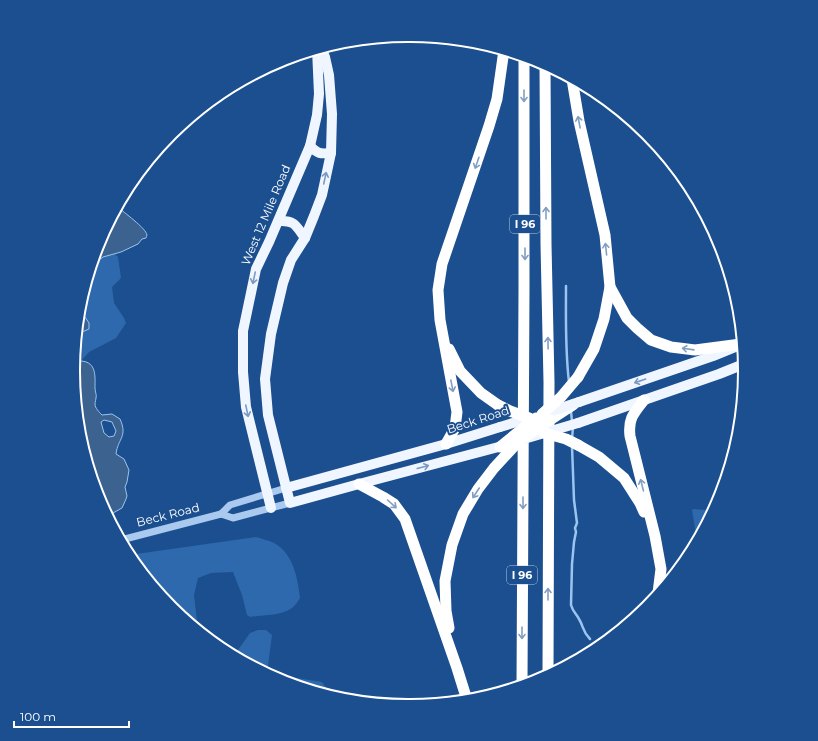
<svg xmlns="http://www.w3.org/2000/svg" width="818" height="741" font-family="Montserrat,sans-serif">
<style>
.green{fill:#2e69ad}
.water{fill:#3c6290;stroke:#9cc4f0;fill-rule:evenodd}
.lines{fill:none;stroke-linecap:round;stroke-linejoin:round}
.stream{stroke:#9cc4f0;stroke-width:2.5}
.minor{stroke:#a9c9ee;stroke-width:7}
.major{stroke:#f0f6ff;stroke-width:10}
.highway{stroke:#fff;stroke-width:11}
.major-bridge{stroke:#f0f6ff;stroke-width:10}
.highway-bridge{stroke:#fff;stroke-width:11}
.oneway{stroke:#829ec1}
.oneway2{stroke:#7b9ac1}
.labels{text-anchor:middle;stroke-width:4;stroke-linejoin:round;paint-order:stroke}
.shield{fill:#1b4f8f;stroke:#bbcadd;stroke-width:1}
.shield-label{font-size:11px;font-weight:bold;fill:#fff}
.street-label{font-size:12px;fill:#fff;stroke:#1b4f8f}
.rim{fill:none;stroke:#fff;stroke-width:2}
</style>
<rect width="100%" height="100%" fill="#1b4f8f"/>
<g class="green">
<polygon points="114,253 118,257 121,278 112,287 114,303 124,318 126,323 116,338 89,352 81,361 74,363 77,334 89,329 85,318 79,317 80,305 92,265 103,257"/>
<polygon points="714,508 697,541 692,510 693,509 707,510"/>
<path d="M256 537C262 539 268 540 274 543 293 553 298 578 300 598 298 601 295 606 292 608 280 616 263 615 250 617L247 615 242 595 233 572 211 573 198 578 194 595 197 621 207 636 172 608 129 555Z"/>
<polygon points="258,630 266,630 272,635 267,673 232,654 238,650 250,633"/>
<polygon points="290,677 322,682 329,692 330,696 280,680 281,679"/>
</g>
<g class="water">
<path d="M118 207C123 212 146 228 147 235 147 236 146 237 146 238L142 239 138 244 121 252 103 257 92 265 99 242Z"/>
<polygon points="79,317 85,317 89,323 89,329 77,334"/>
<path d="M81 361C97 362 95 377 95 388 95 392 97 395 96 398 96 399 95 402 95 404 95 408 99 412 102 415L112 414 120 419C128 437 118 438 116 454L124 459 129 470 127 482 125 487 127 496 126 499 122 508 113 513 107 514 99 499 80 436 74 370V363ZM104 420 112 422 116 431 114 436 109 437 104 433 101 422Z"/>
</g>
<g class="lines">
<g class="stream">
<path d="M566 286C566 318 565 349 569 382"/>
<path d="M76 343C77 350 76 356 77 363"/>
<polyline points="571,411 572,422"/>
<polyline points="572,439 573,427"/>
<path d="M572 446 574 500 577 523 575 528 576 532 574 542 572 564 571 605C573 612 576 613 579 619 584 627 582 631 590 639"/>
</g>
<g class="minor">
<polyline points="221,514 230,505 286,488"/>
<polyline points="121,540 221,514 233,518 290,503"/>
</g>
<g class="major">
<polyline points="321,48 325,57 329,75 332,114 331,153 322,195 314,216 305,238 291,260 283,283 271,334 265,379 268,415 290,503 359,484 506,445"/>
<path d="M310 146C318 154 320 154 331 153"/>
<path d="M279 221C295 220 296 226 305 238"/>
<polyline points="579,402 713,356 735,347"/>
<polyline points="578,423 719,374 744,364"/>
<polyline points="286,488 446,444 500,427"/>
<polyline points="271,508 246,407 243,372 243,331 256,269 269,242 310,146 317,115 319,94 317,49"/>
</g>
<g class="highway">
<polyline points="545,65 546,244 549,382 548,675"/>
<polyline points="572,79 579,121 605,235 610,287 604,319 594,349 578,377"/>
<polyline points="610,287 627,318 637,328 651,340 671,347 695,350 741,344"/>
<polyline points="449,349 460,371 481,393 498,405"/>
<path d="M644 400C633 414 628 419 630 436L655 536 661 569 658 593"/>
<polyline points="550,420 573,405"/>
<polyline points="446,444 455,428 457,412 440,320 438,290 442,264 489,126 497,99 504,50"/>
<polyline points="578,445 599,457 624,478 640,503 644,512"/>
<polyline points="500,447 522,429"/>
<polyline points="359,484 383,497 394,504 405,519 457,668 467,700"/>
<polyline points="449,628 446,611 445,581 452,545 463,514 478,489 494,468 519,441"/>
<polyline points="522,685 524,289 524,57"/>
</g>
<g class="major-bridge">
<polyline points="543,414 579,402"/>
<polyline points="500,427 529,418"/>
<polyline points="524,439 578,423"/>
</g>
<g class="highway-bridge">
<polyline points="498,405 510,411 529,418"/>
<polyline points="542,414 561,397 578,377"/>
<polyline points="522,429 536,418 539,419"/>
<polyline points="544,433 566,439 578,445"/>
<polyline points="519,441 550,420"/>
</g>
</g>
<defs><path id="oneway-shaft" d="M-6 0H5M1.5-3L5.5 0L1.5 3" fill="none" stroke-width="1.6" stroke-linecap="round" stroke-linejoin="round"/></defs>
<g class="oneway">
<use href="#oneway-shaft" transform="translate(524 96) rotate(90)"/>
<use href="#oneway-shaft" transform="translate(579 122) rotate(-101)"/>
<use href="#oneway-shaft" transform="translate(477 163) rotate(109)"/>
<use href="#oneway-shaft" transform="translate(546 213) rotate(-90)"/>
<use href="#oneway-shaft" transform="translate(606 249) rotate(-96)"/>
<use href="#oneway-shaft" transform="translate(525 254) rotate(90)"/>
<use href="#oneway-shaft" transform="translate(548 343) rotate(-91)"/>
<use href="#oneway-shaft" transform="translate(688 349) rotate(-172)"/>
<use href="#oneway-shaft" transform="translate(452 386) rotate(79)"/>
<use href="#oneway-shaft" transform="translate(642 485) rotate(-104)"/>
<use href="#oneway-shaft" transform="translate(476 493) rotate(123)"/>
<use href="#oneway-shaft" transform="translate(523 503) rotate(90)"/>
<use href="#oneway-shaft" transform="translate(392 504) rotate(42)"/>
<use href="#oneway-shaft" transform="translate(548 594) rotate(-90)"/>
<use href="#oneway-shaft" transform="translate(522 633) rotate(90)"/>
</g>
<g class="oneway2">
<use href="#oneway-shaft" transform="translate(325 178) rotate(-78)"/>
<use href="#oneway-shaft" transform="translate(254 278) rotate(102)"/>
<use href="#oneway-shaft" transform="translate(640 381) rotate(161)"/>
<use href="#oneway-shaft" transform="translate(247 411) rotate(78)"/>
<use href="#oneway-shaft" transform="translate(423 467) rotate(-15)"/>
</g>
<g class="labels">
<g class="shield">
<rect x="510" y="215" width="30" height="18" rx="3"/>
<rect x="507" y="566" width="30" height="18" rx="3"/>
</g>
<g class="shield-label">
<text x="525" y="228">I 96</text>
<text x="522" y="579">I 96</text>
</g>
<g class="street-label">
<text transform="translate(266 215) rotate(-67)" y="4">West 12 Mile Road</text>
<text transform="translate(478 420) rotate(-18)" y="4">Beck Road</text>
<text transform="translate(168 515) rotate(-14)" y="4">Beck Road</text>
</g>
</g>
<path d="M0 0H818V741H0ZM408 42H410A328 328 0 0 1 738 370V371A328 328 0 0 1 410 699H408A328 328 0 0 1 80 371V370A328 328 0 0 1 408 42Z" fill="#1b4f8f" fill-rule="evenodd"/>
<path class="rim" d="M408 42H410A328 328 0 0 1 738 370V371A328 328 0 0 1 410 699H408A328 328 0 0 1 80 371V370A328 328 0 0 1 408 42Z"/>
<path d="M14 721v6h115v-6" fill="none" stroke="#ffffff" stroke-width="2"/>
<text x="20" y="721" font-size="12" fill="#ffffff" stroke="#1b4f8f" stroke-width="3" paint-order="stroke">100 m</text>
</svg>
